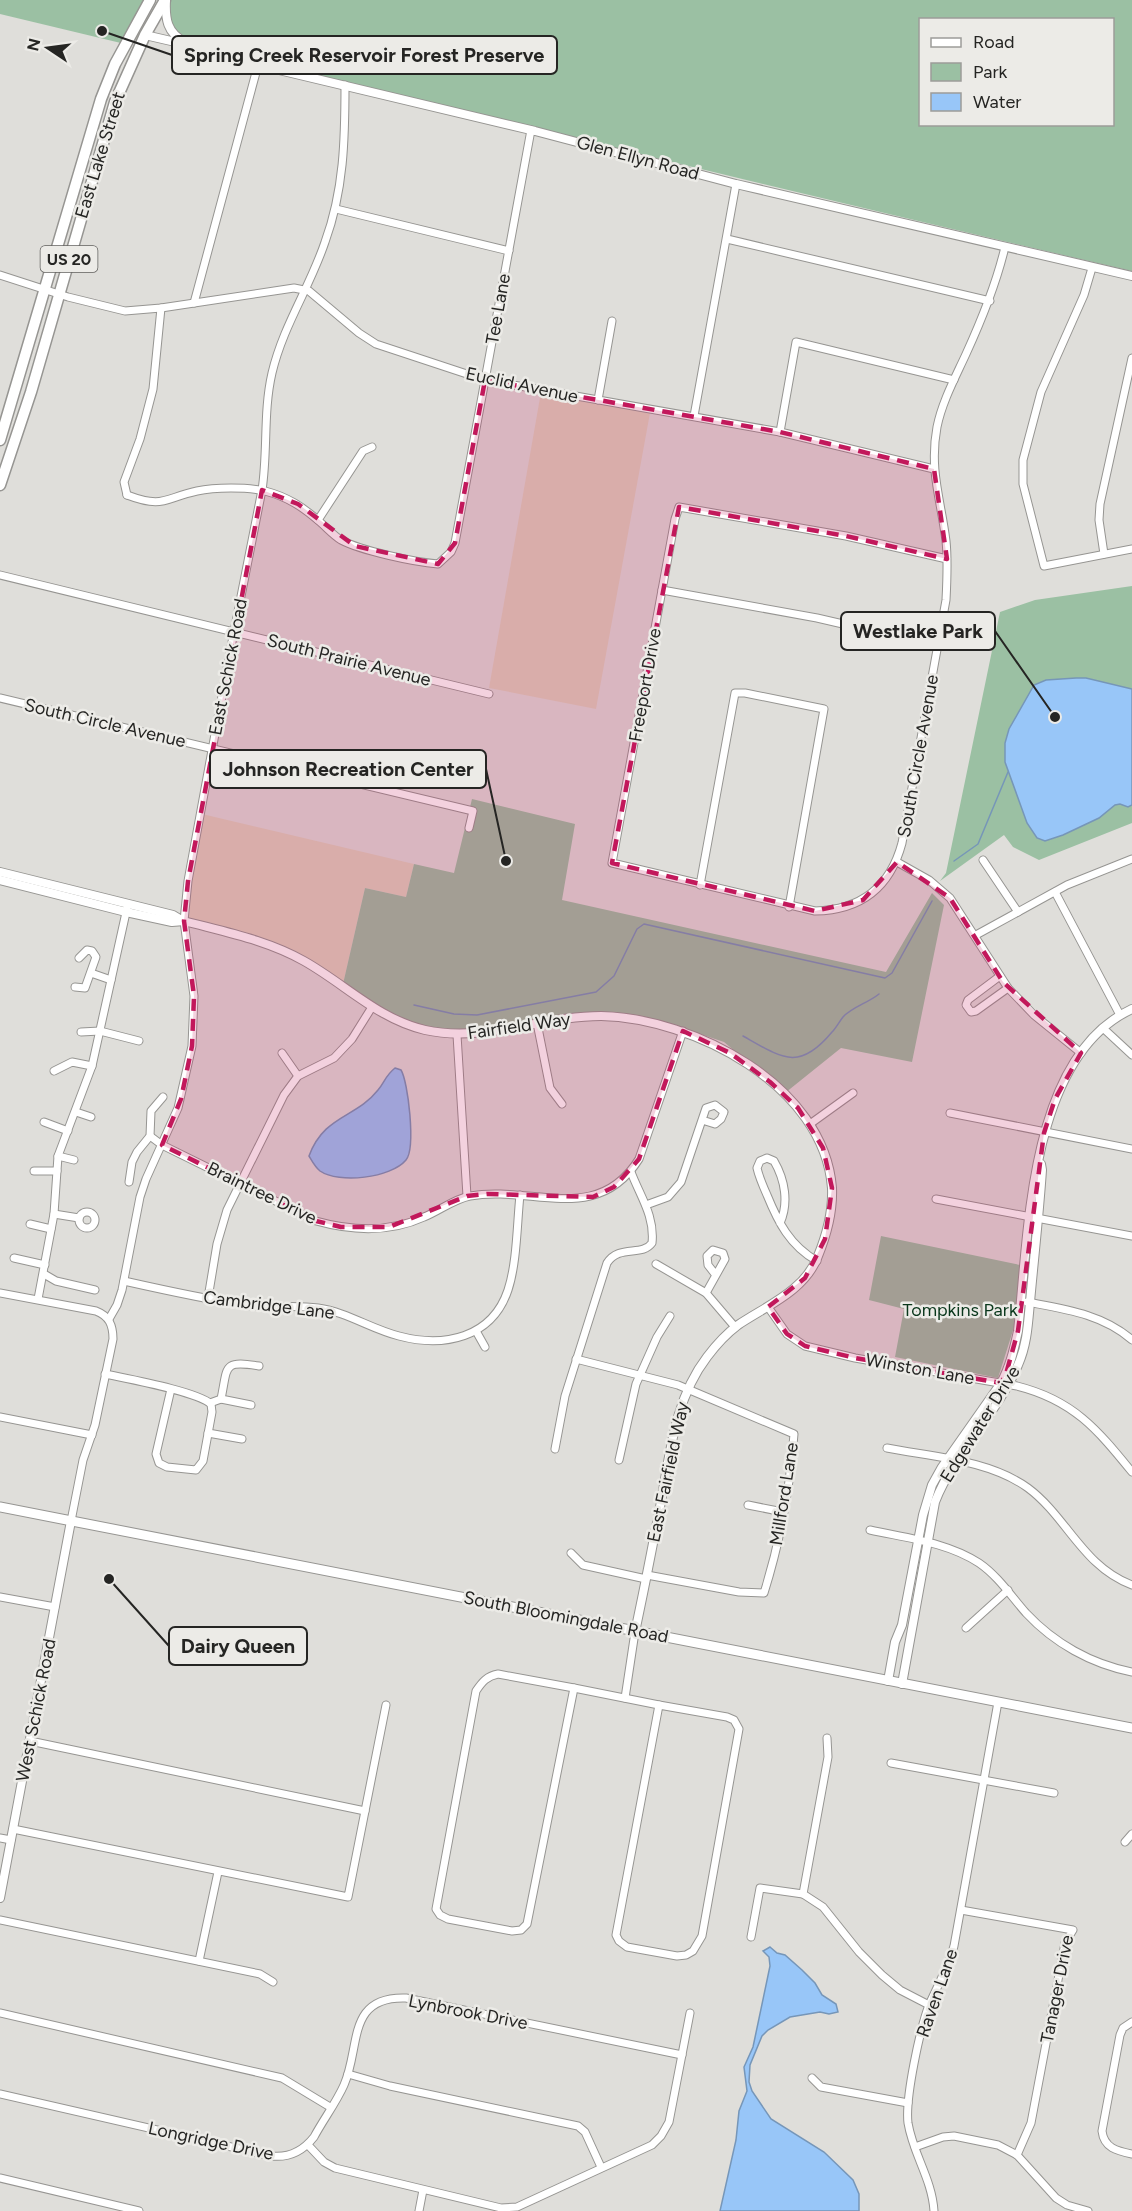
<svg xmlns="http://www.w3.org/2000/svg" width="1132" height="2211" font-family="Figtree,sans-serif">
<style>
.education{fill:#dfd3bf}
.green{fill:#9bc0a3;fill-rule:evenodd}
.water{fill:#98c6f8;stroke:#7696b8;stroke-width:1.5}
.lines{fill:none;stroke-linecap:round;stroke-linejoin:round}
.stream{stroke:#7696b8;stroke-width:1.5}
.minor-casing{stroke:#969592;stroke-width:9}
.tertiary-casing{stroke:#969592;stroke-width:10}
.secondary-casing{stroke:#969592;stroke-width:11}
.primary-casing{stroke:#969592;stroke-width:13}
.minor{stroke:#fff;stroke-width:7}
.tertiary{stroke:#fff;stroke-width:8}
.secondary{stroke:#fff;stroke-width:9}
.primary{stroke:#fff;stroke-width:10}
.marked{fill:#c2185b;fill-opacity:0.2;stroke:#c2185b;stroke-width:4.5;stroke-dasharray:12 8;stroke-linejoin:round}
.labels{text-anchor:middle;stroke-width:5;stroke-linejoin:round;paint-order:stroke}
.shield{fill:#ecebe7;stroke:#61605e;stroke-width:1.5}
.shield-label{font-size:16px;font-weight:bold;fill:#252523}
.street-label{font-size:18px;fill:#252523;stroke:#ecebe7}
.park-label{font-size:18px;fill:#09371b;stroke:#ecebe7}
.leader{fill:none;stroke:#252523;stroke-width:2}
.callout-dot{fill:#252523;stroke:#ecebe7;stroke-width:2}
.callout{fill:#ecebe7;stroke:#252523;stroke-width:2}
.callout-label{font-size:20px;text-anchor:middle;font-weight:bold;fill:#252523}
</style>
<rect width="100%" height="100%" fill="#dfdeda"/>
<g class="education">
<polygon points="541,392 650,413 596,709 489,688"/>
<polygon points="202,814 414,864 406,897 365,888 343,984 310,963 186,920 190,880"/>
</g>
<g class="green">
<polygon points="0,0 149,0 125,44 0,14"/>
<path d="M169 0H1132V271C840 204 550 132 259 62 241 57 185 45 176 31 169 21 168 11 169 0ZM920 20H1112V124H920Z"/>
<polygon points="1132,586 1132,823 1039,860 1013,847 1004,835 940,881 946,873 1000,612 1035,600"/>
<polygon points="472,799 575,824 562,900 886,972 932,893 944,905 912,1062 841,1048 785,1093 724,1042 661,1021 606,1014 456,1032 414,1025 394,1017 343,984 365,888 406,897 414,864 454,873"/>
<polygon points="881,1236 1020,1265 1015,1324 998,1378 895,1357 904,1309 869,1300"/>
</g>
<g class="water">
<polygon points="1076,678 1086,678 1132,689 1132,805 1128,807 1120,804 1115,805 1099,818 1063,835 1045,841 1037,838 1027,823 1005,762 1005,743 1009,729 1034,685 1046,680"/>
<path d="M395 1068 401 1070C408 1081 416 1148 406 1160 391 1178 339 1184 320 1171 315 1167 312 1161 309 1156 324 1115 356 1118 378 1090 385 1082 385 1076 395 1068Z"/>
<polygon points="770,1947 777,1953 785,1955 802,1970 815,1983 822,1995 836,2004 838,2012 829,2014 820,2012 790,2017 768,2030 762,2036 750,2065 749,2082 752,2091 771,2119 824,2152 853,2180 859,2194 859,2211 720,2211 736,2140 739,2111 747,2091 744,2067 753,2047 770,1966 769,1957 763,1951"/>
</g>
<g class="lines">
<g class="stream">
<polyline points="954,861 978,844 1008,772"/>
<polyline points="414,1005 454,1014 477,1015 596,992 614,976 637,929 644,924 885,978 892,973 932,901"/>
<path d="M743 1036C782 1058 799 1072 832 1032 836 1028 839 1022 843 1017 852 1007 868 1003 879 994"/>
</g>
<defs>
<g id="minor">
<polyline points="336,209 509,251"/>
<polyline points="727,239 990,301"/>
<polyline points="1092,268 1084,295 1041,392 1023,460 1023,484 1044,566 1132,549"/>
<polyline points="0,275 68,297 125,311 161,308 294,288 309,291 359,333 376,344 485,380 780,432 934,469"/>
<polyline points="194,303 258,65"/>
<polyline points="598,400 612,321"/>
<polyline points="694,416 736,184"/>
<polyline points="780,432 796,342 954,380"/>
<path d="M127 495C164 509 164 498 197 491 215 487 247 487 265 491 288 497 303 507 320 522 327 528 333 535 341 540 362 551 414 562 438 564L451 552 455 543 531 130"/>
<polyline points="127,495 124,482 140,439 153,389 161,308"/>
<polyline points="318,520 363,451 372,447"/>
<polyline points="1104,554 1099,520 1100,504 1132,358"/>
<path d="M947 559 846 536 679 507 675 519 612 863 815 911C861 910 890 888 902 843L946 600C947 581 948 560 946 541 941 500 929 470 937 427 942 402 955 378 966 354 982 319 996 285 1005 247"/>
<polyline points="0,575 489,694"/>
<polyline points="662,590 817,618 938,646"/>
<polyline points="0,698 473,811 469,828"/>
<polyline points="983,860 1018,912"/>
<polyline points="897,862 929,880 950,898 1008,988 1034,1015 1081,1053"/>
<polyline points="700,885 735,693 745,693 824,709 789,907"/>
<polyline points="1055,892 1120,1015"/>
<polyline points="976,935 1067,885 1132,859"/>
<polyline points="91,973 111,980"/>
<polyline points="1000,976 968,1000 966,1005 971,1012 976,1011 1008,988"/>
<polyline points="75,987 85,988 96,957 92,951 87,950 79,958"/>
<polyline points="537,1023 550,1088 562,1104"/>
<polyline points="1104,1029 1132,1055"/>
<polyline points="81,1032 100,1031 139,1041"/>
<polyline points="457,1035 467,1196"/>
<polyline points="282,1053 298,1076"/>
<polyline points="54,1071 72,1062 92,1066"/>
<polyline points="76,1112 91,1117"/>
<polyline points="950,1113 1132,1149"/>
<polyline points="44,1122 68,1131"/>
<polyline points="810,1124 853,1093"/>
<path d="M150 1136 162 1145 316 1221C352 1231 389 1233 424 1217 439 1211 454 1199 470 1196 532 1185 597 1226 639 1159L683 1031"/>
<polyline points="58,1156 74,1160"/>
<polyline points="34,1171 57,1171"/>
<polyline points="129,1182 132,1162 137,1152 150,1136 151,1111 163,1097"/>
<polyline points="936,1199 1132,1236"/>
<polyline points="646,1205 668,1197 681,1182 706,1108 715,1105 724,1112 721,1119 715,1124 702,1120"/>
<circle cx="87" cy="1220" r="8"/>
<polyline points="54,1214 79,1218"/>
<path d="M780 1223C789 1203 785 1180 774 1161L767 1158 760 1161 757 1168C759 1177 763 1186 767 1195 778 1222 790 1246 817 1261"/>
<polyline points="30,1224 51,1229"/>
<polyline points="14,1258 45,1265"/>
<polyline points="656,1264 706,1293 735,1327"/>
<polyline points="44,1274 56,1281 95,1290"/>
<path d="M124 1281C164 1290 204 1299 245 1305 269 1309 293 1304 318 1308 347 1312 371 1329 399 1336 444 1348 492 1338 508 1290 517 1263 517 1223 520 1195"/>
<path d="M0 1293 96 1311C109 1316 113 1325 113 1339L95 1425 83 1460 71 1521"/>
<polyline points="706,1293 725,1259 723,1253 713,1250 707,1256 708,1265 715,1274"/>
<polyline points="208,1298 217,1244 227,1210 284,1095 298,1076 334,1058 352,1039 372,1007"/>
<polyline points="38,1299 54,1214 58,1156 92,1066 127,908"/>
<path d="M1027 1302C1064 1309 1103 1314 1132 1340"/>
<path d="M768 1307 787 1334 805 1346 855 1358 1017 1386C1073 1400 1097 1429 1132 1472"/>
<path d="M109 1319 117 1305 122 1290 140 1197 146 1179 178 1108 192 1046 194 996 184 921 188 881 231 647 262 490C268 451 263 412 272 373 283 326 310 287 325 242 344 190 345 139 345 85"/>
<polyline points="476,1331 485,1347"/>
<path d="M576 1359 678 1385 794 1434C790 1487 780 1542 764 1593L739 1592 647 1575"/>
<path d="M105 1374C128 1379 196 1391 211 1404L212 1412 203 1461 196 1470 167 1467 159 1463 156 1454 171 1389"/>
<polyline points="221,1399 251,1405"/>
<path d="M210 1403 221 1399C228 1366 222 1360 259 1366"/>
<polyline points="0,1417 92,1435"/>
<polyline points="208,1433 242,1439"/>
<path d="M887 1448C933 1457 989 1460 1028 1488 1067 1517 1083 1567 1132 1585"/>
<path d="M555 1449 565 1396 607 1263C619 1244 642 1257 652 1243 655 1216 640 1196 631 1172"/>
<polyline points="619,1460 636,1384 657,1337 670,1316"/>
<polyline points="748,1505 783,1512"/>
<path d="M870 1530C906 1538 947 1542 979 1563 998 1576 1011 1596 1026 1613 1054 1643 1091 1664 1132 1672"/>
<polyline points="571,1553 583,1565 646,1579"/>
<polyline points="0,1597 55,1607"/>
<polyline points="966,1628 1008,1590"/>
<path d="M498 1674 574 1688 527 1924 521 1930 512 1931 448 1919 440 1915 436 1909 476 1691C482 1682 487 1676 498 1674Z"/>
<polyline points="574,1688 659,1705"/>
<polyline points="625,1698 635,1632"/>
<polygon points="659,1705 727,1717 734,1720 739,1729 702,1936 693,1951 686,1955 677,1956 627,1947 619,1941 616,1935"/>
<polyline points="827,1738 828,1757 803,1894 823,1907 859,1952 882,1975 900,1990 929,2005"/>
<polyline points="30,1741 365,1811"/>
<polyline points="891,1763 1054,1793"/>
<polyline points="13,1829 348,1897 386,1705"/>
<polyline points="0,1838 11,1840"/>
<polyline points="1125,1842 1132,1834"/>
<polyline points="961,1910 1073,1930 1065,1943 1031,2123 1017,2155"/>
<polyline points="0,1920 260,1974 273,1982"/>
<polyline points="751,1937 760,1888 803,1894"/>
<polyline points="199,1961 218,1872"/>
<polyline points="0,2013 282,2078 330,2107"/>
<path d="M1132 2022 1123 2028 1120 2035 1102 2131C1104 2148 1117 2151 1132 2154"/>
<polyline points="348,2074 390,2086 578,2126 585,2132 601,2167"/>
<polyline points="812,2078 821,2087 908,2103"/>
<path d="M0 2094 271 2156C288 2158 303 2151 314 2137 323 2120 336 2103 344 2085 361 2047 346 1996 406 1998L682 2055"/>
<polyline points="308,2145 324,2162 335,2168 501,2208 517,2207 652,2145 661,2136 669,2122 690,2013"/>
<polyline points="915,2147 943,2137 954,2136 998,2145 1017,2155 1056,2198 1067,2205 1088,2211"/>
<polyline points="0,2178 139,2211"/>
<polyline points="419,2211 423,2190"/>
<path d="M934 2211C932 2179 913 2154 908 2123 905 2098 920 2029 929 2005 938 1985 948 1967 954 1946L998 1702"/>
</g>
<g id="tertiary">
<path d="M166 0C165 19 167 33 185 42"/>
<polyline points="145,35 197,47 258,65 535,131 736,184 1132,276"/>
<polyline points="0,872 173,915 183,921"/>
<path d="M0 880 126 912 172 922 184 921C225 932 267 940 304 961 345 984 378 1019 425 1030 484 1043 542 1016 601 1016 693 1018 824 1085 832 1188 833 1212 827 1234 818 1256 805 1291 766 1306 738 1325 726 1334 716 1345 707 1357 674 1400 670 1455 660 1507 652 1549 644 1590 635 1632"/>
<path d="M888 1681 895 1642 902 1625 923 1515 932 1485 942 1467 1001 1383C1010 1367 1014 1349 1018 1331 1029 1234 1028 1057 1132 1009"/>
<path d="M902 1684 935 1502C955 1451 997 1415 1018 1365 1027 1345 1028 1324 1030 1302 1034 1258 1039 1214 1042 1170L1041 1164"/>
<polyline points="0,1898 71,1521"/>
</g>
<polyline id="secondary" points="0,1507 1132,1728"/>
<g id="primary">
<polyline points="0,440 101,99 115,64 150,0"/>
<polyline points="0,485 31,392 115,102 145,35 165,0"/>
</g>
</defs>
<use href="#minor" class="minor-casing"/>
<use href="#tertiary" class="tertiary-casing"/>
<use href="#secondary" class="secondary-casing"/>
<use href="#primary" class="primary-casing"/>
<use href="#minor" class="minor"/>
<use href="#tertiary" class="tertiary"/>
<use href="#secondary" class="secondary"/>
<use href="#primary" class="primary"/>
</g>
<path class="marked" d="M485 380 780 432 934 469 947 559 846 536 679 507 612 863 815 911 863 900 897 862 950 898 1003 982 1081 1053 1055 1099 1044 1133 1018 1331 1006 1374 1001 1383 855 1358 805 1346 787 1334 768 1307 805 1278 825 1239 832 1188 823 1148 798 1108 770 1082 730 1053 683 1031 639 1159 614 1187 593 1197 487 1194 467 1196 389 1227H341L316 1221 162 1145 181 1099 192 1046 194 996 184 921 188 881 262 490 298 504 355 546 438 564 455 543Z"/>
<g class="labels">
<rect class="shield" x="40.5" y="246" width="57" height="26" rx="4.5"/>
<g class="shield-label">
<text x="69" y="265">US 20</text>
</g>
<g class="street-label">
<text transform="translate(100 155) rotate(-73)" y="6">East Lake Street</text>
<text transform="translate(638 158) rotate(15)" y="6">Glen Ellyn Road</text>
<text transform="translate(498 309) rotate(-80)" y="6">Tee Lane</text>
<text transform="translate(522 385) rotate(12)" y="6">Euclid Avenue</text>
<text transform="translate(349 660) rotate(14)" y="6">South Prairie Avenue</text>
<text transform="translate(228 667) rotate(-79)" y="6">East Schick Road</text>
<text transform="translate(645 685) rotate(-80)" y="6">Freeport Drive</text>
<text transform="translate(105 723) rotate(13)" y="6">South Circle Avenue</text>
<text transform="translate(918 756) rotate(-80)" y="6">South Circle Avenue</text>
<text transform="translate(519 1026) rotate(-8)" y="6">Fairfield Way</text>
<text transform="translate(262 1193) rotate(26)" y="6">Braintree Drive</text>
<text transform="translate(269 1305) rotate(7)" y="6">Cambridge Lane</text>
<text transform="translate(920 1369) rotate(10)" y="6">Winston Lane</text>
<text transform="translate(980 1424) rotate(-58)" y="6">Edgewater Drive</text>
<text transform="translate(668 1472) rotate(-78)" y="6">East Fairfield Way</text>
<text transform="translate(784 1494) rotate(-81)" y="6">Millford Lane</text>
<text transform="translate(566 1617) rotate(11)" y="6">South Bloomingdale Road</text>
<text transform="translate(36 1710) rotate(-79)" y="6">West Schick Road</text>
<text transform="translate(1057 1989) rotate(-79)" y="6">Tanager Drive</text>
<text transform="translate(937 1993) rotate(-71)" y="6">Raven Lane</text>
<text transform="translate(468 2012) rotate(11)" y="6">Lynbrook Drive</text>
<text transform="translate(211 2141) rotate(12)" y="6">Longridge Drive</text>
</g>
<g class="park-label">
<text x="960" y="1316">Tompkins Park</text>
</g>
</g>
<path class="leader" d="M102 31L172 55M1055 717L995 631M506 861L486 769M109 1579L169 1646"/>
<g class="callout-dot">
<circle cx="102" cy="31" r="6"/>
<circle cx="1055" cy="717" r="6"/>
<circle cx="506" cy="861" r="6"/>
<circle cx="109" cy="1579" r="6"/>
</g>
<g class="callout">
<rect x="172" y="36" width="385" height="38" rx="6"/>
<rect x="841" y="612" width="154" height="38" rx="6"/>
<rect x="210" y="750" width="276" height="38" rx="6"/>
<rect x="169" y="1627" width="138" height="38" rx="6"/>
</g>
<g class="callout-label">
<text x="364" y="62">Spring Creek Reservoir Forest Preserve</text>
<text x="918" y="638">Westlake Park</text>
<text x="348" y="776">Johnson Recreation Center</text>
<text x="238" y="1653">Dairy Queen</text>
</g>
<rect x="919" y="18" width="195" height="108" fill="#ecebe7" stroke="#9c9c99" stroke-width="1.5"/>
<rect x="931" y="38" width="30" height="9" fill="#ffffff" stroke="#9c9c99" stroke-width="1.5"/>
<text x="973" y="48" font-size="18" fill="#252523">Road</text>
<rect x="931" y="63" width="30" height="18" fill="#9bc0a3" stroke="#9c9c99" stroke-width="1.5"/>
<text x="973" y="78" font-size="18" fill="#252523">Park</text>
<rect x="931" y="93" width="30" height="18" fill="#98c6f8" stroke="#9c9c99" stroke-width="1.5"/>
<text x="973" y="108" font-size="18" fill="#252523">Water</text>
<g transform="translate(48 48) rotate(283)" stroke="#ecebe7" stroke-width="4.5" paint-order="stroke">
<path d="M0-4.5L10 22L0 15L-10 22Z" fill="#252523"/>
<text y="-9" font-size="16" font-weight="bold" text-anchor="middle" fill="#252523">N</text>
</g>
</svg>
